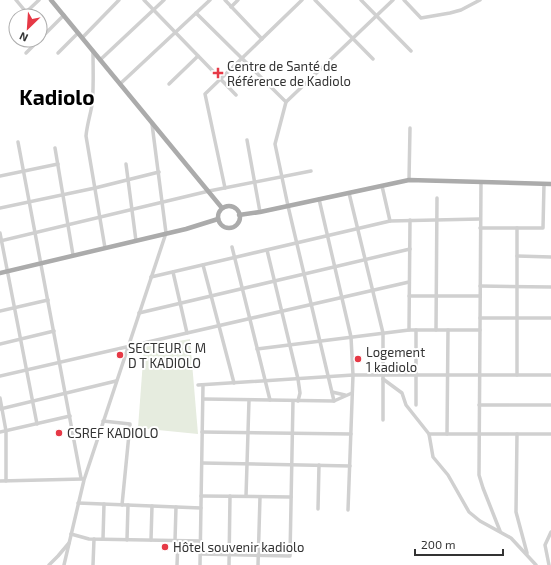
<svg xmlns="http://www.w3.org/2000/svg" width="551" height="565" font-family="'Exo 2',sans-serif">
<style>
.green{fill:#e6ecdf}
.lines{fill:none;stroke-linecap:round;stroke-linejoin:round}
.minor{stroke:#d0d0d0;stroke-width:3.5}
.major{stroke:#ababab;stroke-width:4.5}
.poi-dot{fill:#e63946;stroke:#fff;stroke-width:1.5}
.labels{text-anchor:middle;stroke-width:4;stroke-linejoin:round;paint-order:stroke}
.poi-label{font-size:13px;fill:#333;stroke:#fff;text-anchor:start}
.town-label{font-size:21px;font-weight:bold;fill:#000;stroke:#fff}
</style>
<rect width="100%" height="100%" fill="#fff"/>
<polygon class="green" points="190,339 198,434 138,428 144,347"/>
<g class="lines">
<g class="minor">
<polyline points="16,0 26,12"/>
<polyline points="144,0 236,95"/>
<polyline points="225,0 262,39"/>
<polyline points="315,0 373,59"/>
<polyline points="361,0 411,51"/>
<polyline points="404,0 421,18 450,13 461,10 480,0"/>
<polyline points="231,7 238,0"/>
<polyline points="196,13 286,102"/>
<polyline points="22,16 39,0"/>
<polyline points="13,24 16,21"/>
<polyline points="82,38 119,0"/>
<polyline points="40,39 64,15"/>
<path d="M93 51C93 70 94 87 92 105 90 116 87 125 86 136L105 248"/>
<polyline points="26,53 39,40"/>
<polyline points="58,53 78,33"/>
<polyline points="100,60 164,0"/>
<polyline points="120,84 210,0"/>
<polyline points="169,84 198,56"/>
<polyline points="247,140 260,212"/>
<polyline points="18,142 81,478"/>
<polyline points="55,148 73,255"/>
<polyline points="126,164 136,241"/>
<polyline points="0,176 58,164"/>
<polyline points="409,180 410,128"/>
<polyline points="481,182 479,475 483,488 500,531"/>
<polyline points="382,186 390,221"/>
<polyline points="225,188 205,94 302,0"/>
<polyline points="349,193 383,333 383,420"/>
<polyline points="319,199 351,337 353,375 348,510"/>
<polyline points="0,208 95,188 159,172"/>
<polyline points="480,228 543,228 544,184"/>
<polyline points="0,233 37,424"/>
<polyline points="0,241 209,191 311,171"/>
<polyline points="232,247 270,400"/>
<polyline points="267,250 298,379 300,393 298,401"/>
<polyline points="517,256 551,257"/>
<polyline points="203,265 234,383"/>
<polyline points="173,272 187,333"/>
<polyline points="151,277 390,221 480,219"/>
<polyline points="480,286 551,287"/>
<polyline points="409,296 480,296"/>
<polyline points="0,311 48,300"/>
<polyline points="139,313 410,249"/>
<polyline points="480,318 551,318"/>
<polyline points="409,330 410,220"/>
<polyline points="436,330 437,198"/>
<polyline points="0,344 54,331"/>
<polyline points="257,349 409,330 480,330"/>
<polyline points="517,375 517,228"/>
<polyline points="0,376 409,282"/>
<polyline points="383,379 402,393 406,405 429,434 433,457 448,475 469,512 480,521 511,538 536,565"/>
<polyline points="198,385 353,375 551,375"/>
<polyline points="332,392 345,395"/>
<polyline points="0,398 6,431 6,481"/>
<polyline points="203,399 334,401 352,393"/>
<polyline points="334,401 288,206 275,144 286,102 393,0"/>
<polyline points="416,405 416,330"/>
<polyline points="479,405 551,405"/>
<polyline points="0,409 116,381"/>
<polyline points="103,421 130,424 122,505"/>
<polyline points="0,432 70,416"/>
<polyline points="202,432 351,434"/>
<polyline points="429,434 551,434"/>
<polyline points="447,434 448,330"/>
<polyline points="517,434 516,512 527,553"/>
<polyline points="202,463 350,466"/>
<polyline points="0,481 83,479"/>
<polyline points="201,496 291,497"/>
<polyline points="246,496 249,400"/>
<polyline points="78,503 201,508"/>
<polyline points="318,509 319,465"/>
<polyline points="71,534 89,539 201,541"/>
<polyline points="103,539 104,504"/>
<polyline points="127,540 128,505"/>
<polyline points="151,540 152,506"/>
<polyline points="175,541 176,507"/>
<polyline points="201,554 290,556 293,401"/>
<polyline points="49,565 58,556 69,543"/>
<polyline points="64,565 84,480 166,233 152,124"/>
<polyline points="93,565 94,539"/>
<polyline points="177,565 178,541"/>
<polyline points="200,565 203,385"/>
<polyline points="229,565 230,496"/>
<polyline points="258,565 260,497"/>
<polyline points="549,565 545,545 551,532"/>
</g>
<g class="major">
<polyline points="51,0 222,208"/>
<circle cx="229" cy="217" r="11"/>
<polyline points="239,215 260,212 409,180 551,184"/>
<polyline points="0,273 186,229 218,219"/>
</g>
</g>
<g class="poi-dot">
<path d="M216 67h4v4h4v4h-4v4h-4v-4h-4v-4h4z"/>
<circle cx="120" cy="355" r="4"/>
<circle cx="358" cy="359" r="4"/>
<circle cx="59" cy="433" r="4"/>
<circle cx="165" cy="547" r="4"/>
</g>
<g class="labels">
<g class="poi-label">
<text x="227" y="71">Centre de Santé de<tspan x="227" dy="15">Référence de Kadiolo</tspan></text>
<text x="128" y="353">SECTEUR C M<tspan x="128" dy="15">D T KADIOLO</tspan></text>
<text x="366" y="357">Logement<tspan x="366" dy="15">1 kadiolo</tspan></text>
<text x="67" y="438">CSREF KADIOLO</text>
<text x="173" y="552">Hôtel souvenir kadiolo</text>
</g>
<g class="town-label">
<text x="57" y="105">Kadiolo</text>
</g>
</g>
<g transform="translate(28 28) rotate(205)"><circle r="19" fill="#ffffff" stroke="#adadad"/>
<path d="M0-3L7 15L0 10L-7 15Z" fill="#e63946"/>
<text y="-6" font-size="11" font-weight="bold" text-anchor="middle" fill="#333333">N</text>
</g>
<path d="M415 549v6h88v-6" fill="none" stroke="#333333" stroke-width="2"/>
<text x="421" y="549" font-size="12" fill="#333333" stroke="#ffffff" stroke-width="3" paint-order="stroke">200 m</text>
</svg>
